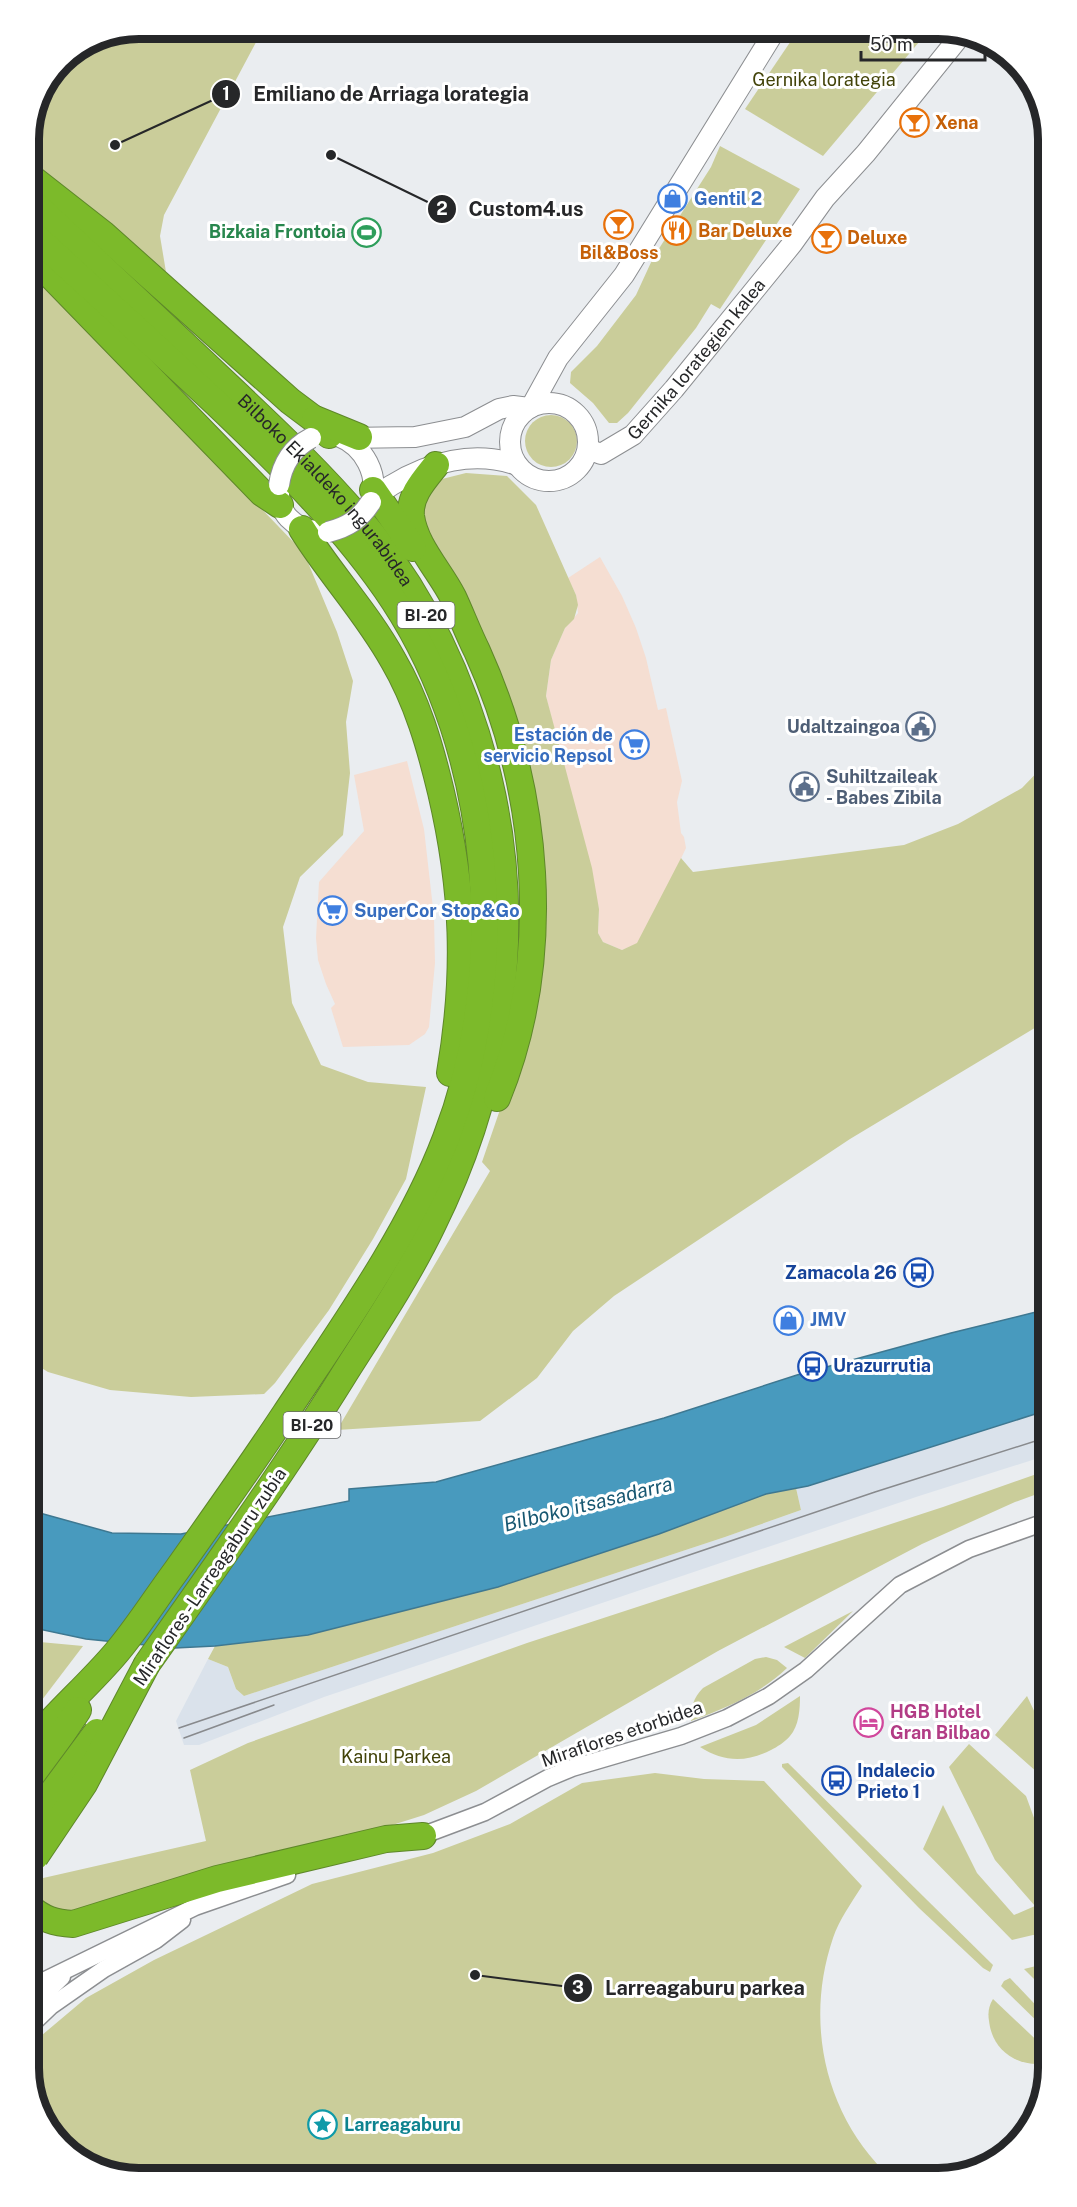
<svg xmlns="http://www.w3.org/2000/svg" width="1077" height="2207" font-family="'Public Sans',sans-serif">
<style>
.commercial{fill:#f5ded2}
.built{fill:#dae2eb}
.green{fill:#cacd9a}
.water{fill:#489abe;stroke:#3e7891;stroke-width:1.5}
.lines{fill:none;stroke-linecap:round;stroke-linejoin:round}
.tertiary-casing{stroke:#8c8e91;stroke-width:19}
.secondary-casing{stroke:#8c8e91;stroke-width:22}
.motorway-casing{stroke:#5e872a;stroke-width:28}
.tertiary{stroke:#fff;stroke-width:16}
.secondary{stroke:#fff;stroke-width:20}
.motorway{stroke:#7cba2a;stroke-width:26}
.tram{stroke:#888a8d;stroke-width:1.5}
.secondary-bridge-casing{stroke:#8c8e91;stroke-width:22;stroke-linecap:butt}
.motorway-bridge-casing{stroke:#5e872a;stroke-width:28;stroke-linecap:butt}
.secondary-bridge{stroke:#fff;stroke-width:20}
.motorway-bridge{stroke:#7cba2a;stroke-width:26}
.labels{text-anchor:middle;stroke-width:6;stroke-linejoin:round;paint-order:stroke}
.shield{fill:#fff;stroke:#676869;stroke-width:1.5}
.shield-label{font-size:16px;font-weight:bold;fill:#262729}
.park-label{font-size:18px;fill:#43440a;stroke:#fff}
.food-label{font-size:18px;font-weight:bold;fill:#c56008;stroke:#fff;text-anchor:start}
.shop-label{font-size:18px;font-weight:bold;fill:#366cbe;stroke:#fff;text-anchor:start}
.leisure-label{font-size:18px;font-weight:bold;fill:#27864d;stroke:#fff;text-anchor:end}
.street-label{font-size:18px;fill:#262729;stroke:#fff}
.service-label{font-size:18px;font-weight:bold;fill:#4e5e75;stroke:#fff;text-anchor:end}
.transit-label{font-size:18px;font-weight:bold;fill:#164399;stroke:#fff;text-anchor:start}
.hotel-label{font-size:18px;font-weight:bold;fill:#b23c85;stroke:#fff;text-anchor:start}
.culture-label{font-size:18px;font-weight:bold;fill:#0d838f;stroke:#fff;text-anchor:start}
.water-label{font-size:20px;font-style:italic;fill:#175771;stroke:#fff}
.rim{fill:none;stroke:#262729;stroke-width:8}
.leader{fill:none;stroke:#262729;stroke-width:2}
.callout-dot{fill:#262729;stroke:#fff;stroke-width:2}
.mark-label{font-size:18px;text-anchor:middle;font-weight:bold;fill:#fff}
.callout-label{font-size:20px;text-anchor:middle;font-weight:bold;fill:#262729;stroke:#fff;stroke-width:6;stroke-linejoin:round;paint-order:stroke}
</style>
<rect width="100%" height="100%" fill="#eaedf0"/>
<g class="commercial">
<polygon points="600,557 622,596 636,628 646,658 658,710 666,708 682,781 677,802 681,833 684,837 686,848 646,932 637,944 622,950 603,942 598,933 599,909 546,696 551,660 565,628 578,613 576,595 568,578"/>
<polygon points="407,761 424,829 434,917 435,963 429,1027 425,1034 409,1045 343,1047 331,1008 335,1004 326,984 318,960 316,938 319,882 364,831 354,775"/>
</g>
<polygon class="built" points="1048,1410 1048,1455 919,1496 324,1697 199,1745 184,1745 176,1721 208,1659 228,1667 236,1689 244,1696 725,1537 801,1510 796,1488 808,1486"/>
<g class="green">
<polygon points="139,29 263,29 164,215 160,236 166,272 29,158 29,132 61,61 97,37"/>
<polygon points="799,29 930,29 823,156 745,109"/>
<polygon points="720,146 800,189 720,309 711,304 696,328 628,413 617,423 609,423 593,403 570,383 571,372 597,346 636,295 653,258 711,167"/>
<polygon points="29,267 304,553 337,632 353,681 346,722 350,773 343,835 300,877 283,927 292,1003 321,1065 368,1082 426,1087 406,1179 373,1239 329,1310 275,1383 264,1394 191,1397 110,1390 48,1372 29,1360"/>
<circle cx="551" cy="441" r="26"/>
<polygon points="466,473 507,476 536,505 576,595 578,605 574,619 565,628 551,660 546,696 592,868 599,909 598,933 603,942 622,950 637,943 681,858 693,872 904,845 958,824 1022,788 1048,761 1048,1020 850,1139 614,1296 573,1331 537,1378 480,1421 337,1430 490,1171 482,1162 515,1066 540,846 419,524 427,489 442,479"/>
<polygon points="1048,1470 1048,1490 1015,1502 922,1544 718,1651 476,1791 424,1815 310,1851 82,1914 42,1907 30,1881 206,1841 190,1770 248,1743 527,1643 943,1507"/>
<polygon points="796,1488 801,1510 725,1537 244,1696 236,1689 228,1667 208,1659 215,1646 308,1635 498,1587 659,1534 765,1494"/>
<polygon points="853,1611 805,1658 784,1647"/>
<polygon points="29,1641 83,1646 29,1717"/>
<path d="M766 1657 777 1660 787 1668C760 1694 726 1708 691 1721 691 1707 693 1698 703 1688L755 1659Z"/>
<path d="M800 1696C800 1709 799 1726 790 1736 785 1742 777 1747 771 1750 746 1763 723 1762 700 1747L756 1725Z"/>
<polygon points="1027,1696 1048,1740 1048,1787 1047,1781 995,1735"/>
<polygon points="969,1744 1026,1796 1048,1856 1048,1936 1033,1935 1012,1940 923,1849 943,1805 977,1873 1014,1915 1035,1906 995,1860 949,1767"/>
<polygon points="788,1763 993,1965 990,1972 983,1968 919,1908 782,1767 782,1764"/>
<path d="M655 1773 704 1779 764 1781 862 1886C852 1902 839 1920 833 1938 804 2023 825 2117 891 2178H132L72 2156 37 2110 29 2068V2046L86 1998 154 1960 312 1884 433 1853 510 1824 582 1783Z"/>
<polygon points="1036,1966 1048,1966 1048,1993 1024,1969"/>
<polygon points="1010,1978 1048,2018 1048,2032 1001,1986 1004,1981"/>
<path d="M993 1999 1048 2051V2063C1021 2068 996 2054 990 2027 988 2016 987 2009 993 1999Z"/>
</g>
<polygon class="water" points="1048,1309 1048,1410 808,1486 766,1494 659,1534 498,1587 308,1635 215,1646 175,1648 86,1639 29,1627 29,1510 112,1533 181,1534 349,1501 349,1489 436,1482 664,1418 797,1375 951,1333"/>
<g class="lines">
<defs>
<g id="tertiary">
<polyline points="413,1839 485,1812 548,1778 572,1768 681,1736 727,1718 769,1696 806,1670 900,1585 969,1549 1048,1521"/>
<polyline points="29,1988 195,1907 287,1875"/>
<polyline points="29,2009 62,1977"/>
<polyline points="29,2027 51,2006 104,1969 156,1940 182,1920"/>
</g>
<g id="secondary">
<circle cx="549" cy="442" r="39"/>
<polyline points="531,407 558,358 624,275 776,29"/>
<path d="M338 436C364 446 380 475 371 502"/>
<polyline points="346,438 415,437 465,427 499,409 513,406 529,408"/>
<path id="s1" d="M588 449 601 454 633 435 674 389 792 244 825 198 866 153 961 35"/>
<path d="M279 491C278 513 294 528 315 531"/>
<path d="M373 499C379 495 385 489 392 485 429 462 474 450 517 465"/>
</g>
<g id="motorway">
<polyline points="29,176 103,234 290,401 314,419 329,435"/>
<path id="s2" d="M29 199C95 261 161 322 226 384 277 432 328 480 372 534 429 605 466 688 488 776 525 928 501 1087 432 1226 407 1278 374 1327 343 1376 282 1474 214 1569 147 1664"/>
<polyline points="29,253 262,493 280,505"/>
<polyline points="315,419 359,437"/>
<path d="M436 465C424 480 409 496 411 516 415 546 440 571 453 597 461 614 468 633 477 651 539 788 555 956 497 1098"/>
<polyline points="373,490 413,548"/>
<path d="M302 529C330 574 367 613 393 660 417 701 430 746 441 792 464 890 467 974 450 1073"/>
<path d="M29 1746C56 1713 89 1685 116 1653 138 1627 156 1598 176 1571 213 1519 250 1467 285 1414 342 1328 410 1233 446 1138 511 970 493 752 394 601 345 527 281 465 217 404 155 346 92 288 29 231"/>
<polyline points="29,1784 78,1710"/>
<path d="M29 1907C43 1919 54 1923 73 1924L217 1879 386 1839 423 1836"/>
</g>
</defs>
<use href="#tertiary" class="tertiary-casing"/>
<use href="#secondary" class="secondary-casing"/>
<use href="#motorway" class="motorway-casing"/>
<use href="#tertiary" class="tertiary"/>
<use href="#secondary" class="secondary"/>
<use href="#motorway" class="motorway"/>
<g class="tram">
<polyline points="179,1728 875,1492 1048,1437"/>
<polyline points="184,1738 274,1705"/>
</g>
<defs>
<g id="secondary-bridge">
<path d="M279 485C282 464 292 448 311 438"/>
<path d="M328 532C348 527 360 519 371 502"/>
</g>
<g id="motorway-bridge">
<polyline points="29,1824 97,1732"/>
<polyline points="35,1857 84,1784 147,1664"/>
</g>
</defs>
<use href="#secondary-bridge" class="secondary-bridge-casing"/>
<use href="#motorway-bridge" class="motorway-bridge-casing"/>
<use href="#secondary-bridge" class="secondary-bridge"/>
<use href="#motorway-bridge" class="motorway-bridge"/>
</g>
<defs>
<symbol id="bar-ring" viewBox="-11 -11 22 22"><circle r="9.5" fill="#fff" stroke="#e8710a" stroke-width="1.5"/><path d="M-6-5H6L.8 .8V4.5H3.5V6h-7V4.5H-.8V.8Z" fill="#e8710a"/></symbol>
<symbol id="shop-ring" viewBox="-11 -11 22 22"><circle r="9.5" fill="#fff" stroke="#3f7fe0" stroke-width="1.5"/><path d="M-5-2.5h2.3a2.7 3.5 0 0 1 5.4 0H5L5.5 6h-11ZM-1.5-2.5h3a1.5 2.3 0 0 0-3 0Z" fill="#3f7fe0"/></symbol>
<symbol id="restaurant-ring" viewBox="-11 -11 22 22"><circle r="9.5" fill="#fff" stroke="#e8710a" stroke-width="1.5"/><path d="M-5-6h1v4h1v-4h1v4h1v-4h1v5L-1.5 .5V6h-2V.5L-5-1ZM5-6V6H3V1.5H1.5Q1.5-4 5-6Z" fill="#e8710a"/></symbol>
<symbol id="stadium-ring" viewBox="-11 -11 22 22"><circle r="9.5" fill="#fff" stroke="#2e9e5b" stroke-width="1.5"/><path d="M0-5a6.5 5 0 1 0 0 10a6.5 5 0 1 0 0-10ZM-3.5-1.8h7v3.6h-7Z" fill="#2e9e5b"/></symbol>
<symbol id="civic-ring" viewBox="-11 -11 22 22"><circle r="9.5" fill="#fff" stroke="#5c6f8a" stroke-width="1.5"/><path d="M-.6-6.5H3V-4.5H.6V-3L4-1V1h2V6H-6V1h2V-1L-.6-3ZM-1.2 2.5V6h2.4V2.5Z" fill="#5c6f8a"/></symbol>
<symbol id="supermarket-ring" viewBox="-11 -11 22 22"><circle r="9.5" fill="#fff" stroke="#3f7fe0" stroke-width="1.5"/><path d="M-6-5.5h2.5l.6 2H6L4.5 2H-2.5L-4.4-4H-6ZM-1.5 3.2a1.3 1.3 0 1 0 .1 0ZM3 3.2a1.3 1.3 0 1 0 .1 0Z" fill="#3f7fe0"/></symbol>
<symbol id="bus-ring" viewBox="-11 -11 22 22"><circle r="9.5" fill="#fff" stroke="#1a4fb4" stroke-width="1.5"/><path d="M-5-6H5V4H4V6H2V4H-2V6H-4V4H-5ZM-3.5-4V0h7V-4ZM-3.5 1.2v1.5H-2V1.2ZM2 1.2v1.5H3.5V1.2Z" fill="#1a4fb4"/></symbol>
<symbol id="hotel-ring" viewBox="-11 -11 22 22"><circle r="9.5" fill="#fff" stroke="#d1479c" stroke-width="1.5"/><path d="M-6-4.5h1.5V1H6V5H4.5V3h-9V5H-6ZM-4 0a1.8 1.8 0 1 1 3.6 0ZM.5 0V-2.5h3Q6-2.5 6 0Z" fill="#d1479c"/></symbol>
<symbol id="sight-ring" viewBox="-11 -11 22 22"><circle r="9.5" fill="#fff" stroke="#0f9aa8" stroke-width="1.5"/><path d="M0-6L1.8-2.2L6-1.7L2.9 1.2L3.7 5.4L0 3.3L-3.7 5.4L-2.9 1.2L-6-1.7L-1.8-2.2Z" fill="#0f9aa8"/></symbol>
</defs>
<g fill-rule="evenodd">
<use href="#bar-ring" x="898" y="106" width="33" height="33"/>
<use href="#shop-ring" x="656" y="182" width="33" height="33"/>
<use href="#bar-ring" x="602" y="208" width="33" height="33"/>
<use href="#restaurant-ring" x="660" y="214" width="33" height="33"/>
<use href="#stadium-ring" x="350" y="216" width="33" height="33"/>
<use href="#bar-ring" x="810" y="222" width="33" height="33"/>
<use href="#civic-ring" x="904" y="710" width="33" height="33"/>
<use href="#supermarket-ring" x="618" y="728" width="33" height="33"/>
<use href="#civic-ring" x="788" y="770" width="33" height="33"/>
<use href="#supermarket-ring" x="316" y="894" width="33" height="33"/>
<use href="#bus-ring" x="902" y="1256" width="33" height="33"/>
<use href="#shop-ring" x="772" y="1304" width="33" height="33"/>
<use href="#bus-ring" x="796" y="1350" width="33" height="33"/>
<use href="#hotel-ring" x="852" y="1706" width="33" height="33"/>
<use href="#bus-ring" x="820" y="1764" width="33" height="33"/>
<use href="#sight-ring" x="306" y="2108" width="33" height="33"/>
</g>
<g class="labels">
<g class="shield">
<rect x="397.5" y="602" width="57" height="26" rx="4.5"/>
<rect x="283.5" y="1412" width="57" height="26" rx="4.5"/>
</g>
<g class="shield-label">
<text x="426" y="621">BI-20</text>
<text x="312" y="1431">BI-20</text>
</g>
<g class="park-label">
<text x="824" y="86">Gernika lorategia</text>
<text x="396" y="1763">Kainu Parkea</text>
</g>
<g class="food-label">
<text x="935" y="129">Xena</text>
<text x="698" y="237">Bar Deluxe</text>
<text x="847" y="244">Deluxe</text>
<text x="619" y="259" text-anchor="middle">Bil&amp;Boss</text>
</g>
<g class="shop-label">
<text x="694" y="205">Gentil 2</text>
<text x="613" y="741" text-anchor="end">Estación de<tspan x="613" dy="21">servicio Repsol</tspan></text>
<text x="354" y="917">SuperCor Stop&amp;Go</text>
<text x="810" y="1326">JMV</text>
</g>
<g class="leisure-label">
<text x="346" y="238">Bizkaia Frontoia</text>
</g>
<g class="street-label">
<text dy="6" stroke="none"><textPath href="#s1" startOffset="150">Gernika lorategien kalea</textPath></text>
<text dy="6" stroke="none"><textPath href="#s2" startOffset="416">Bilboko Ekialdeko ingurabidea</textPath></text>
<text transform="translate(210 1577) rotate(-56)" y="6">Miraflores - Larreagaburu zubia</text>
<text transform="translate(622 1734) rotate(-19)" y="6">Miraflores etorbidea</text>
</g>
<g class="service-label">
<text x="900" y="733">Udaltzaingoa</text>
<text x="826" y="783" text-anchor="start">Suhiltzaileak<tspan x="826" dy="21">- Babes Zibila</tspan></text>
</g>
<g class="transit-label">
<text x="897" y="1279" text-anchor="end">Zamacola 26</text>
<text x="833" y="1372">Urazurrutia</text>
<text x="857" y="1777">Indalecio<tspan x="857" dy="21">Prieto 1</tspan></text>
</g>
<g class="hotel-label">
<text x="890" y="1718">HGB Hotel<tspan x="890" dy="21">Gran Bilbao</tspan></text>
</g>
<g class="culture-label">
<text x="344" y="2131">Larreagaburu</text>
</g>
<g class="water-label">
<text transform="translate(588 1504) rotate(-14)" y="7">Bilboko itsasadarra</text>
</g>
</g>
<path d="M0 0H1077V2207H0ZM139 39H938A100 100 0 0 1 1038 139V2068A100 100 0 0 1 938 2168H139A100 100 0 0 1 39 2068V139A100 100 0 0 1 139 39Z" fill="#fff" fill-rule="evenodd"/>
<path class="rim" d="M139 39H938A100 100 0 0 1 1038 139V2068A100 100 0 0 1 938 2168H139A100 100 0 0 1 39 2068V139A100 100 0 0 1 139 39Z"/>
<path class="leader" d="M115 145L226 94M331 155L442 209M475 1975L578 1988"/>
<g class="callout-dot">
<circle cx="115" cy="145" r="6"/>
<circle cx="331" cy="155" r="6"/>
<circle cx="475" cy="1975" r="6"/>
<circle cx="226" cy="94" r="15"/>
<circle cx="442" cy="209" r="15"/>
<circle cx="578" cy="1988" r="15"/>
</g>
<g class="mark-label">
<text x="226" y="100">1</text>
<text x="442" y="215">2</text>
<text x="578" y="1994">3</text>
</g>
<g class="callout-label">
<text x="391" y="101">Emiliano de Arriaga lorategia</text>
<text x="526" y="216">Custom4.us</text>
<text x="705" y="1995">Larreagaburu parkea</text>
</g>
<path d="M861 51v9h124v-9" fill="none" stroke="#262729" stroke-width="3"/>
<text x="870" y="51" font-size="18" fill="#262729" stroke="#ffffff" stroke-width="4.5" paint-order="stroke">50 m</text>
</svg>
